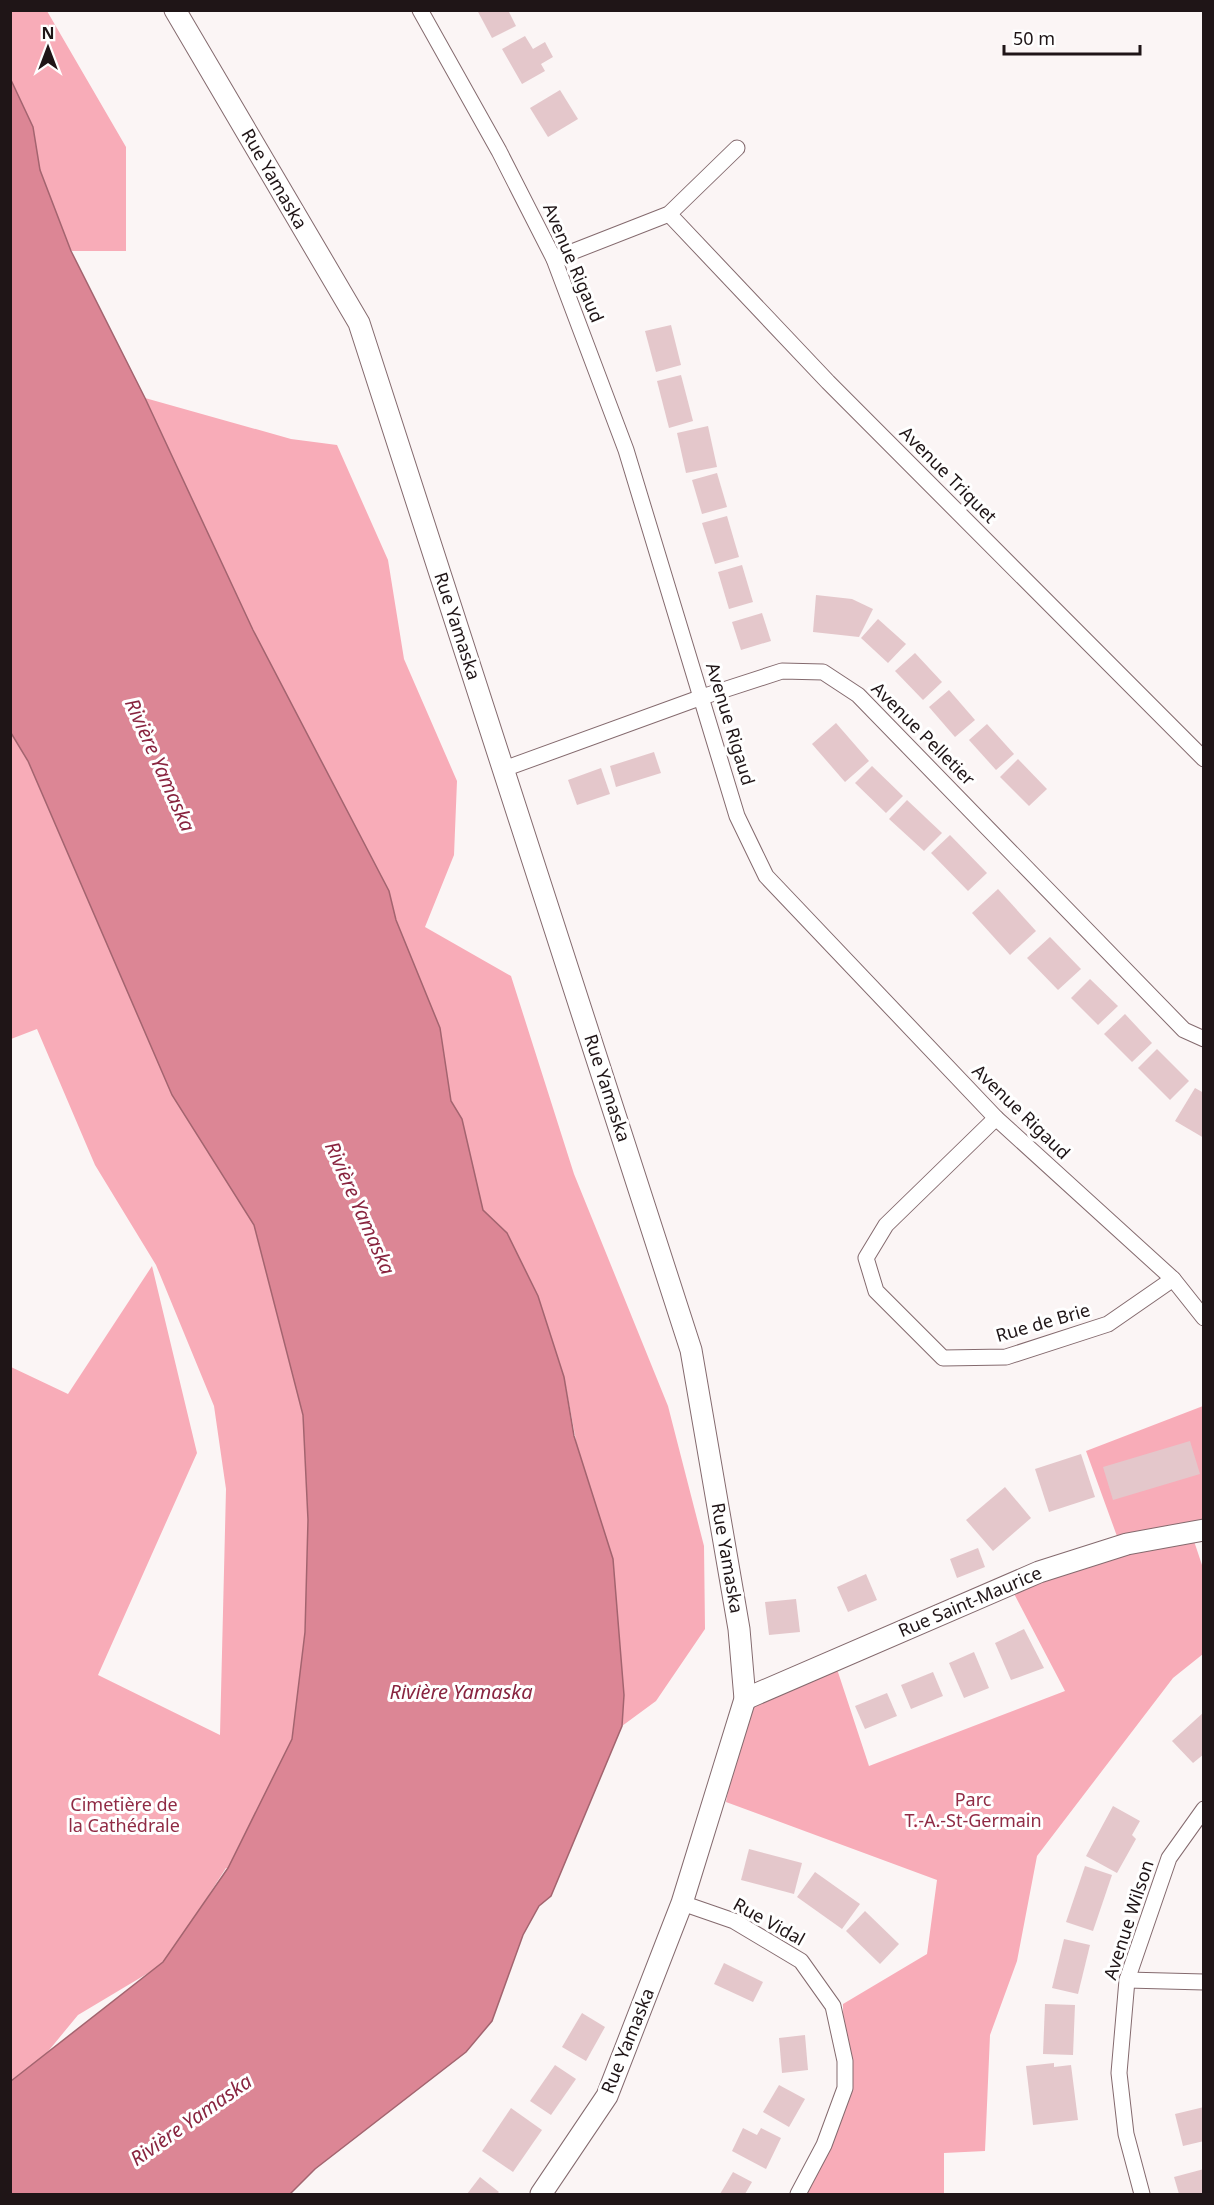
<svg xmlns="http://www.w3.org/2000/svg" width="1214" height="2205" font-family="'Noto Sans',sans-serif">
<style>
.green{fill:#f8acb8}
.water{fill:#dc8695;stroke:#a3646f;stroke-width:1.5}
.building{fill:#e4c7cb}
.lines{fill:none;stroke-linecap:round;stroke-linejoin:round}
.street-casing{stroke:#846a6e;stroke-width:17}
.secondary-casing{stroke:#846a6e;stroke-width:23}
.street{stroke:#fff;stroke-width:15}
.secondary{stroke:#fff;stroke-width:21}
.labels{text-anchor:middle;stroke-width:6;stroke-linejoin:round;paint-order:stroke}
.street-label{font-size:18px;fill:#1f1517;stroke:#fff}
.park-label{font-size:18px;fill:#902b45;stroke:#fff}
.water-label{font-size:20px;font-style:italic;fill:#892540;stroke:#fff}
</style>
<rect width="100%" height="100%" fill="#fbf5f5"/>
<g class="green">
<polygon points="10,11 47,11 126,147 126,251 71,251 40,170 33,127 11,80"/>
<polygon points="145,398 291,439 337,445 388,560 404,659 457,781 454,855 425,927 511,976 574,1174 668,1406 704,1546 705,1629 656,1701 622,1726 624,1695 564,1377 538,1296 507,1233 483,1210 462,1119 451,1101 440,1028 396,920 389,891 253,630"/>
<polygon points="11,733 28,761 172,1095 254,1225 303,1415 308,1520 305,1632 292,1739 244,1839 228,1868 226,1868 165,1963 78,2015 36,2066 11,2085 11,1367 68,1394 152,1266 197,1453 98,1675 220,1735 226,1489 214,1406 156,1265 95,1165 37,1029 11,1039"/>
<polygon points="1203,1406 1203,1525 1190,1529 1203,1568 1203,1654 1173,1678 1037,1856 1017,1961 990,2035 985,2151 944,2153 944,2194 801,2194 844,2114 843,2004 927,1954 937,1880 726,1802 745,1699 834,1660 869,1766 1065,1691 1011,1588 1122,1550 1086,1451"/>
</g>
<polygon class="water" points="11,80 33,127 40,170 71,251 145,398 253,630 389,891 396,920 440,1028 451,1101 462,1119 483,1210 507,1233 538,1296 564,1377 574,1436 613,1559 624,1695 622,1726 551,1896 539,1906 523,1935 492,2021 466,2052 315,2169 290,2194 11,2194 11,2081 163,1962 228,1868 292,1739 305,1632 308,1520 303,1415 254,1225 172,1095 28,761 11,733"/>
<g class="building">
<polygon points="477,10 508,10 516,26 492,38"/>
<polygon points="525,36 533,49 545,42 553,57 541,64 545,71 522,84 502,49"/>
<polygon points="560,90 578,119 548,137 530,108"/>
<polygon points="671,325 681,365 656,372 645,331"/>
<polygon points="681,375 693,421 669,428 657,381"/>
<polygon points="708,426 717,467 686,473 677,433"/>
<polygon points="717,473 727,507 702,514 692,480"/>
<polygon points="727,516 739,557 715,564 702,523"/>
<polygon points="742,565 753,602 729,609 718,572"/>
<polygon points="816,595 852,599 873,609 859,637 813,632"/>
<polygon points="762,613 771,641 741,650 732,622"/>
<polygon points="878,619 906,644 888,663 861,638"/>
<polygon points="915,653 942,682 923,700 895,671"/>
<polygon points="949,690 975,720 955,737 929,707"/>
<polygon points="836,723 869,761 845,782 812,744"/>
<polygon points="987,724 1014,754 996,770 969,740"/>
<polygon points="654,752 661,773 616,787 610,766"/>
<polygon points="1018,759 1047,789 1029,806 1000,777"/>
<polygon points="872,766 903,796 886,813 855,783"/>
<polygon points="601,768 610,794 577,805 568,780"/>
<polygon points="907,800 942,833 924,851 889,819"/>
<polygon points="950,835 987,873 968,891 931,853"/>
<polygon points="998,889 1036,931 1010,955 972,913"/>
<polygon points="1050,937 1081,969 1058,990 1027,958"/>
<polygon points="1090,979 1118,1006 1098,1025 1071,998"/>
<polygon points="1125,1014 1152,1043 1132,1062 1104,1034"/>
<polygon points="1157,1049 1189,1081 1170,1100 1138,1068"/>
<polygon points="1195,1088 1204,1093 1204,1138 1175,1121"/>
<polygon points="1190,1441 1200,1474 1113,1500 1103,1467"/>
<polygon points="1081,1454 1095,1497 1049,1512 1035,1469"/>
<polygon points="1005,1487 1031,1518 993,1551 966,1520"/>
<polygon points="978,1548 985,1567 957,1578 950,1559"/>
<polygon points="866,1574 877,1600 848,1612 837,1587"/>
<polygon points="796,1599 800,1632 769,1635 765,1602"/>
<polygon points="1024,1629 1044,1668 1011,1680 995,1643"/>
<polygon points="974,1652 989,1688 964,1698 949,1663"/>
<polygon points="933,1672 943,1696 911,1709 901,1685"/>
<polygon points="887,1693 897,1716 865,1729 855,1706"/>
<polygon points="1204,1712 1204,1754 1193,1763 1172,1741"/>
<polygon points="1113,1806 1140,1821 1132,1835 1136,1839 1117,1873 1086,1856"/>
<polygon points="749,1849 802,1863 794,1894 741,1880"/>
<polygon points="1085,1866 1112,1875 1093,1931 1066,1922"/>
<polygon points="815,1872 860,1904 842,1929 797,1897"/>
<polygon points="865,1911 899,1944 880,1964 846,1931"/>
<polygon points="1064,1939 1090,1945 1078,1994 1052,1988"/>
<polygon points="724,1963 763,1982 753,2002 714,1984"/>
<polygon points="1045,2004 1075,2005 1073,2055 1043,2054"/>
<polygon points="582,2013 605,2027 586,2061 562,2047"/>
<polygon points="805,2035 808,2070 782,2073 779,2038"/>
<polygon points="1054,2063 1054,2067 1071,2065 1078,2120 1033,2125 1026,2066"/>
<polygon points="555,2065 576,2079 551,2115 530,2101"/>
<polygon points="779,2085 805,2099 789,2127 763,2112"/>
<polygon points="1204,2107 1204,2141 1183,2146 1175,2114"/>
<polygon points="511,2108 542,2130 513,2172 482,2151"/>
<polygon points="743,2128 757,2135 761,2128 781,2138 766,2169 732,2151"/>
<polygon points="1204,2169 1204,2194 1179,2194 1174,2177"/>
<polygon points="733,2172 752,2182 745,2194 720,2194"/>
<polygon points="480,2177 499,2192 497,2194 467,2194"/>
</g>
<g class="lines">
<defs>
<g id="street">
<polyline points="420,10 499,151 554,259 626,450 737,816 766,876 996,1118 1173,1279 1204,1318"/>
<polyline points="669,214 828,382 1204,759"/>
<polyline points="554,259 669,214 737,148"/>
<polyline points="504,769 702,697 782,671 823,672 858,695 1184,1030 1204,1039"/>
<polyline points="996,1118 886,1225 866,1258 876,1291 943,1358 1006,1357 1108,1324 1173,1279"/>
<polyline points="682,1903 734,1921 801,1961 833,2006 845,2061 845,2088 824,2145 798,2194"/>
<polyline points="1127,1980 1204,1982"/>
<polyline points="1142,2194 1126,2134 1119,2073 1127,1980 1169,1858 1204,1809"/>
</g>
<g id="secondary">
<polyline points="175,10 359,323 691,1350 739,1629 745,1699 682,1903 607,2096 541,2194"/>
<polyline points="745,1699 1039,1572 1127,1544 1204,1530"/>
</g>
</defs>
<use href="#street" class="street-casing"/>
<use href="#secondary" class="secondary-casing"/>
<use href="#street" class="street"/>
<use href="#secondary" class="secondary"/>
</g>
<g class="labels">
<g class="street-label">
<text transform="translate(274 179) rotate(60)" y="6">Rue Yamaska</text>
<text transform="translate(573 263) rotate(67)" y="6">Avenue Rigaud</text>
<text transform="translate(948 475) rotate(45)" y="6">Avenue Triquet</text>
<text transform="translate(457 626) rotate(72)" y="6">Rue Yamaska</text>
<text transform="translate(730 724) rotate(73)" y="6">Avenue Rigaud</text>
<text transform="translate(923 734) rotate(45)" y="6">Avenue Pelletier</text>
<text transform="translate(607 1088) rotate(72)" y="6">Rue Yamaska</text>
<text transform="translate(1021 1112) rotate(44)" y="6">Avenue Rigaud</text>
<text transform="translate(1043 1323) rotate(-16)" y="6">Rue de Brie</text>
<text transform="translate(727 1558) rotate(80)" y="6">Rue Yamaska</text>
<text transform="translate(970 1602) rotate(-23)" y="6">Rue Saint-Maurice</text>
<text transform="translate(1129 1920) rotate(-72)" y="6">Avenue Wilson</text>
<text transform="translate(769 1922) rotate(29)" y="6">Rue Vidal</text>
<text transform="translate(628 2041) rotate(-68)" y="6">Rue Yamaska</text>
</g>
<g class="park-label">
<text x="973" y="1806">Parc<tspan x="973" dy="21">T.-A.-St-Germain</tspan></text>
<text x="124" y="1811">Cimetière de<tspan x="124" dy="21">la Cathédrale</tspan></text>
</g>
<g class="water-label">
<text transform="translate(160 765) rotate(66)" y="7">Rivière Yamaska</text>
<text transform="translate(360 1208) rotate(66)" y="7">Rivière Yamaska</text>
<text x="461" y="1699">Rivière Yamaska</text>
<text transform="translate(191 2120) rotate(-35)" y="7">Rivière Yamaska</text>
</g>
</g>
<rect width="1214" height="2205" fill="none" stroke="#1f1517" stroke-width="24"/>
<g transform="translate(48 48)" stroke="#ffffff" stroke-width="4.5" paint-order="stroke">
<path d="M0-4.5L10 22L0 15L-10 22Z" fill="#1f1517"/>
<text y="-9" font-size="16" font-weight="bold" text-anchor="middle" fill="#1f1517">N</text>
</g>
<path d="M1004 45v9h136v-9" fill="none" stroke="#1f1517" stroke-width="3"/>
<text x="1013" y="45" font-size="18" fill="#1f1517" stroke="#ffffff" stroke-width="4.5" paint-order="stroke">50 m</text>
</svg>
